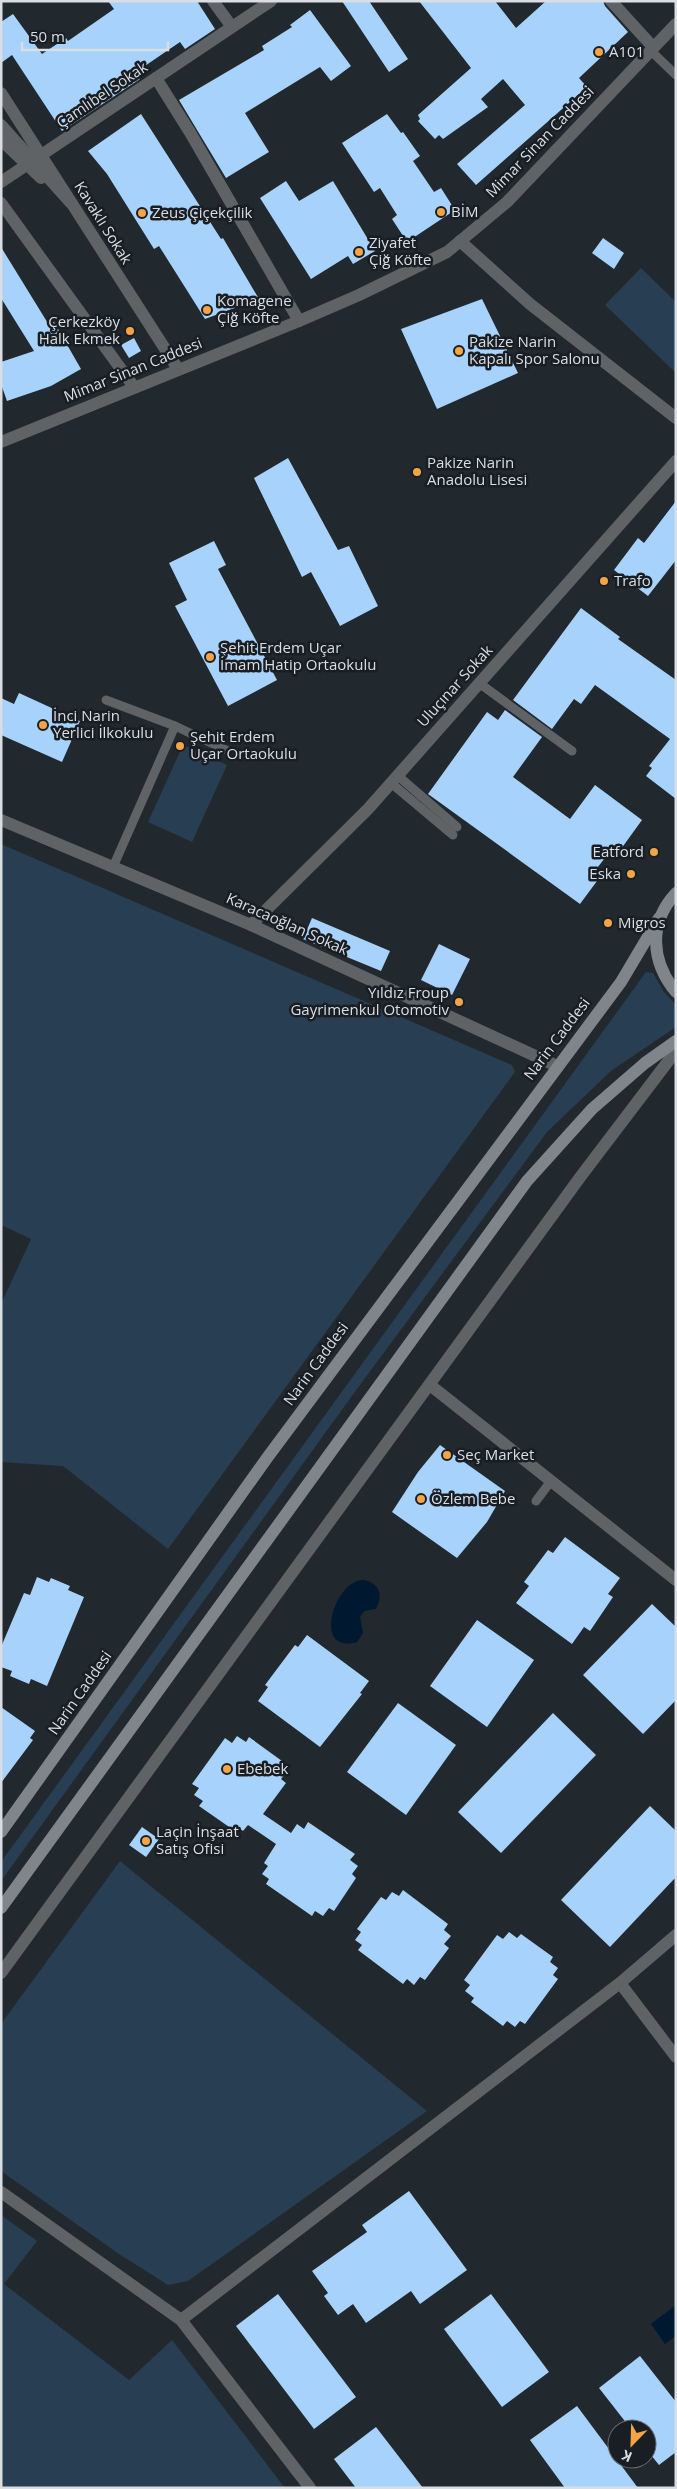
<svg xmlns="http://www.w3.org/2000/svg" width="677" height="2489" font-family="'Open Sans',sans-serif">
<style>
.green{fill:#283e53}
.water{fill:#001830}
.building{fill:#a6d2fb}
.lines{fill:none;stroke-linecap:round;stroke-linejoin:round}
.service{stroke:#606366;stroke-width:9}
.minor{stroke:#606366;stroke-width:12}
.tertiary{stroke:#606366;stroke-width:12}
.secondary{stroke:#80858a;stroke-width:12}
.poi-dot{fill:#f4a444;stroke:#181e24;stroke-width:2}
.labels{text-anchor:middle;stroke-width:5;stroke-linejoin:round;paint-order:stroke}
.poi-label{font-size:15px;fill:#dadee2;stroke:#181e24;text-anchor:start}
.street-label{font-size:15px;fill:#dadee2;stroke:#181e24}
</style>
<rect width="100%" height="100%" fill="#21282e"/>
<g class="green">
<polygon points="641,268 676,302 675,372 605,305"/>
<polygon points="183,745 227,765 192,842 148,822"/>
<polygon points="1,844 512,1065 515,1072 168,1549 63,1466 1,1462 1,1304 31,1239 1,1225"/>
<polygon points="646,972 653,973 664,992 676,1005 676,1027 611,1071 547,1132 357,1389 1,1881 1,1862"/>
<polygon points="120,1861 427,2111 188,2281 168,2285 119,2254 1,2171 1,2024"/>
<polygon points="1,2215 37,2241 4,2284 129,2380 172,2340 285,2488 1,2488"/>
</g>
<g class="water">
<path d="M364 1580C381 1584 383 1596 376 1609L364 1611 360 1617 363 1633 357 1642C311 1655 335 1578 364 1580Z"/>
<polygon points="676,2305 676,2336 665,2344 651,2324"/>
</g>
<g class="building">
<polygon points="108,1 197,1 215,29 185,49 180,42 136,72 140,79 62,131 12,55 1,63 1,22 13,14 42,54 66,38 68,41 114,9"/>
<polygon points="342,1 369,1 408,59 389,72"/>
<polygon points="419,1 495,1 516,28 546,1 603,1 605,6 628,32 579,78 587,87 476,185 457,164 525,105 503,79 481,99 488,107 443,139 439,135 435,139 418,121 420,119 418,115 471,68"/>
<polygon points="310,10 351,66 331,81 320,67 245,113 269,152 226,178 179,100 264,50 262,46 292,27 290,25"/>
<polygon points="141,114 221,239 223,238 259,299 205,319 159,246 154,249 107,174 88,151"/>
<polygon points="387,114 401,133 403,132 420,156 413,161 434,192 441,188 455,210 407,242 392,219 397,215 380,188 374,192 342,143"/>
<polygon points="286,181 299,201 333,181 375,251 353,264 348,256 311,279 260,198"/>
<polygon points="603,238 624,253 614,269 592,253"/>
<polygon points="1,247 49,325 54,322 81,369 51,386 7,401 1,384 1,362 34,351 1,298"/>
<polygon points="482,299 518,373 437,409 401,329"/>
<polygon points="134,338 141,351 129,358 121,345"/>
<polygon points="288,458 338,550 349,546 378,606 340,626 311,572 302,577 254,478"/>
<polygon points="676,501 676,560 648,596 614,570 638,538 644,543"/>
<polygon points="214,541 226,565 218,569 277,680 228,706 175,606 187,600 169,563"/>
<polygon points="581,608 620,637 618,639 676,680 676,799 646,776 652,768 649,766 670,739 595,685 581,704 574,699 552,729 513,700"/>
<polygon points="19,693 80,721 62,762 1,735 1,698 14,704"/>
<polygon points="505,710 542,737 513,777 570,819 595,785 642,820 621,849 615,845 594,872 600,877 580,904 428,794 487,712 498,720"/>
<polygon points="312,918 390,951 381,971 303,939"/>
<polygon points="439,944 470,959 452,995 421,980"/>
<polygon points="440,1445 505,1491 487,1522 457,1558 392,1512 418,1472"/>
<polygon points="565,1537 620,1578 608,1594 613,1597 590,1631 584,1627 572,1644 516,1603 529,1586 524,1582 548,1550 553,1553"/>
<polygon points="37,1577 49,1582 51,1578 70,1586 68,1590 84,1597 47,1686 31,1679 29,1684 10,1676 12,1671 1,1667 1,1647 24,1593 30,1595"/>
<polygon points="652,1604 676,1627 676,1700 643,1734 583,1675"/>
<polygon points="477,1620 534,1660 487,1727 430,1686"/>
<polygon points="307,1635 369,1681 360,1693 362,1694 320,1747 258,1701 268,1687 265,1685 295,1645 298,1647"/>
<polygon points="398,1703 456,1745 406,1815 347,1772"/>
<polygon points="1,1707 35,1731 30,1738 33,1740 1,1783"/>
<polygon points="553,1713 596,1755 501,1853 458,1812"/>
<polygon points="237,1736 246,1742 249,1737 282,1761 279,1766 287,1772 281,1779 286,1783 263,1814 291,1833 297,1824 304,1829 308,1822 355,1854 350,1860 358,1866 352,1874 356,1878 334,1911 329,1908 323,1916 315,1911 312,1916 266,1884 269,1879 262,1874 268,1866 264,1863 276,1844 248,1825 243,1831 235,1825 232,1829 199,1806 203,1801 194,1795 199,1788 192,1784 225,1738 232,1743"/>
<polygon points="650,1806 676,1831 676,1877 610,1947 561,1900"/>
<polygon points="142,1827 159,1839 146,1857 129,1845"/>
<polygon points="403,1890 448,1924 444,1930 451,1936 444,1944 449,1948 425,1980 420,1977 414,1985 407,1979 403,1984 358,1950 362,1945 355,1940 361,1932 357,1929 381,1897 386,1900 392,1892 399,1896"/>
<polygon points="509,1932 517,1938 521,1934 553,1957 550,1962 558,1968 553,1975 558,1979 525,2024 520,2021 515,2027 507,2021 503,2026 471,2002 474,1998 465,1991 470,1985 464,1980 497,1935 503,1939"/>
<polygon points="409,2191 467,2270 420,2304 411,2291 366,2323 353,2304 338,2315 324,2296 328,2293 312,2271 367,2232 362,2225"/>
<polygon points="278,2294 356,2397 314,2429 236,2326"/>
<polygon points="491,2294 549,2372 502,2407 444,2329"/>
<polygon points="640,2356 676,2402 676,2452 659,2465 647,2450 647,2429 631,2429 599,2388"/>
<polygon points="577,2406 638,2488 565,2488 530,2440"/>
<polygon points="376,2427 423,2488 356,2488 334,2459"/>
</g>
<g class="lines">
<g class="service">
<polyline points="650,50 676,75"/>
<polyline points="479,683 572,751"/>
<polyline points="106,700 175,726 226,750"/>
<polyline points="397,775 457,827"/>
<polyline points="391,783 453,835"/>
<polyline points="113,867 175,726"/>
<polyline points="536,1501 551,1481"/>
</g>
<g class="minor">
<polyline points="213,1 232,27"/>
<polyline points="611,1 653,47"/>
<polyline points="156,78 191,134 299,321"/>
<polyline points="1,93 178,369"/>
<polyline points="1,182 271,1"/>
<polyline points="460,241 530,304 676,418"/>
<polyline points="1,820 251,925 557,1066"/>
<polyline points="251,925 368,809 676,461"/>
<polyline points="430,1385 676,1580"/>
<polyline points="1,1973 581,1176 676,1051"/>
<polyline points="620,1983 676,1935"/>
<polyline points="1,2192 181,2320 310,2488"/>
<polyline points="181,2320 620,1983 676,2057"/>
</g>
<g class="tertiary">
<polyline points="1,125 70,202"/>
<polyline points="1,140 41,178"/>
<polyline points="1,203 134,387"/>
<polyline points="1,442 299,321 359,295 447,252 507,202 676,24"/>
</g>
<g class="secondary">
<path d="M676 893C648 923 651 962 676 992"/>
<polyline points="1,1832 267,1458 621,982 659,918"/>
<polyline points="1,1908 527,1181 592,1109 645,1063 676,1041"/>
</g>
</g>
<g class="poi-dot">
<circle cx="599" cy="52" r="5"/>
<circle cx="441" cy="212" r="5"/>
<circle cx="142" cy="213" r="5"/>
<circle cx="359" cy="252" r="5"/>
<circle cx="207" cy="310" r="5"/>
<circle cx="130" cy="331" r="5"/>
<circle cx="459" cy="351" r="5"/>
<circle cx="417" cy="472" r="5"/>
<circle cx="604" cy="581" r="5"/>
<circle cx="210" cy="657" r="5"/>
<circle cx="43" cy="725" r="5"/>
<circle cx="180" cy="746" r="5"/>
<circle cx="654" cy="852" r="5"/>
<circle cx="631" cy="874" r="5"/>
<circle cx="608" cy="923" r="5"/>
<circle cx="459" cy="1002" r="5"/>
<circle cx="447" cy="1455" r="5"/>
<circle cx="421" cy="1499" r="5"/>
<circle cx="227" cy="1769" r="5"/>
<circle cx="146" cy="1841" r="5"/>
</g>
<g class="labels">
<g class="poi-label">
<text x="609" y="57">A101</text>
<text x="451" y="217">BİM</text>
<text x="152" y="218">Zeus Çiçekçilik</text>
<text x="369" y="248">Ziyafet<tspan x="369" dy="17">Çiğ Köfte</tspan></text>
<text x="217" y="306">Komagene<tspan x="217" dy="17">Çiğ Köfte</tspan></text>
<text x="120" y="327" text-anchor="end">Çerkezköy<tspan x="120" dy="17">Halk Ekmek</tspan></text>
<text x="469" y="347">Pakize Narin<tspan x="469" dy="17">Kapalı Spor Salonu</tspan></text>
<text x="427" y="468">Pakize Narin<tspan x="427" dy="17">Anadolu Lisesi</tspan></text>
<text x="614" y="586">Trafo</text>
<text x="220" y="653">Şehit Erdem Uçar<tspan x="220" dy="17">İmam Hatip Ortaokulu</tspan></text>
<text x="53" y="721">İnci Narin<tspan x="53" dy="17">Yerlici İlkokulu</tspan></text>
<text x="190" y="742">Şehit Erdem<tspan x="190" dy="17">Uçar Ortaokulu</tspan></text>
<text x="644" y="857" text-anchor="end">Eatford</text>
<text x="621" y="879" text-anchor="end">Eska</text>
<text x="618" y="928">Migros</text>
<text x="449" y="998" text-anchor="end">Yıldız Froup<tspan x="449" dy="17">Gayrimenkul Otomotiv</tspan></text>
<text x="457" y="1460">Seç Market</text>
<text x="431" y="1504">Özlem Bebe</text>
<text x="237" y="1774">Ebebek</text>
<text x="156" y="1837">Laçin İnşaat<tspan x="156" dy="17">Satış Ofisi</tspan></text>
</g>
<g class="street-label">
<text transform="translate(102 95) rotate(-34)" y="5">Çamlıbel Sokak</text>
<text transform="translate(540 142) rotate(-46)" y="5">Mimar Sinan Caddesi</text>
<text transform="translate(103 223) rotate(58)" y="5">Kavaklı Sokak</text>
<text transform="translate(133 370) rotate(-22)" y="5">Mimar Sinan Caddesi</text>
<text transform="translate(455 686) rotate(-48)" y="5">Uluçınar Sokak</text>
<text transform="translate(287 924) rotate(24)" y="5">Karacaoğlan Sokak</text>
<text transform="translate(557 1039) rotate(-53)" y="5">Narin Caddesi</text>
<text transform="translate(316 1364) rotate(-54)" y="5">Narin Caddesi</text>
<text transform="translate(80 1693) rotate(-55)" y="5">Narin Caddesi</text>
</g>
</g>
<rect width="677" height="2489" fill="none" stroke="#dadee2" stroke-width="5"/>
<g transform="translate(632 2444) rotate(203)"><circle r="24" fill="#181e24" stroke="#666b70"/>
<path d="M0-4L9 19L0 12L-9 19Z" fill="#f4a444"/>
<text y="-8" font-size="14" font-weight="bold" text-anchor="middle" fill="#dadee2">K</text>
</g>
<path d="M22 42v8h146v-8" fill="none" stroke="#dadee2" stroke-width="2.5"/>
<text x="30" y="42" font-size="15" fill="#dadee2" stroke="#181e24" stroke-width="4" paint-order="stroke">50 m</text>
</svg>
